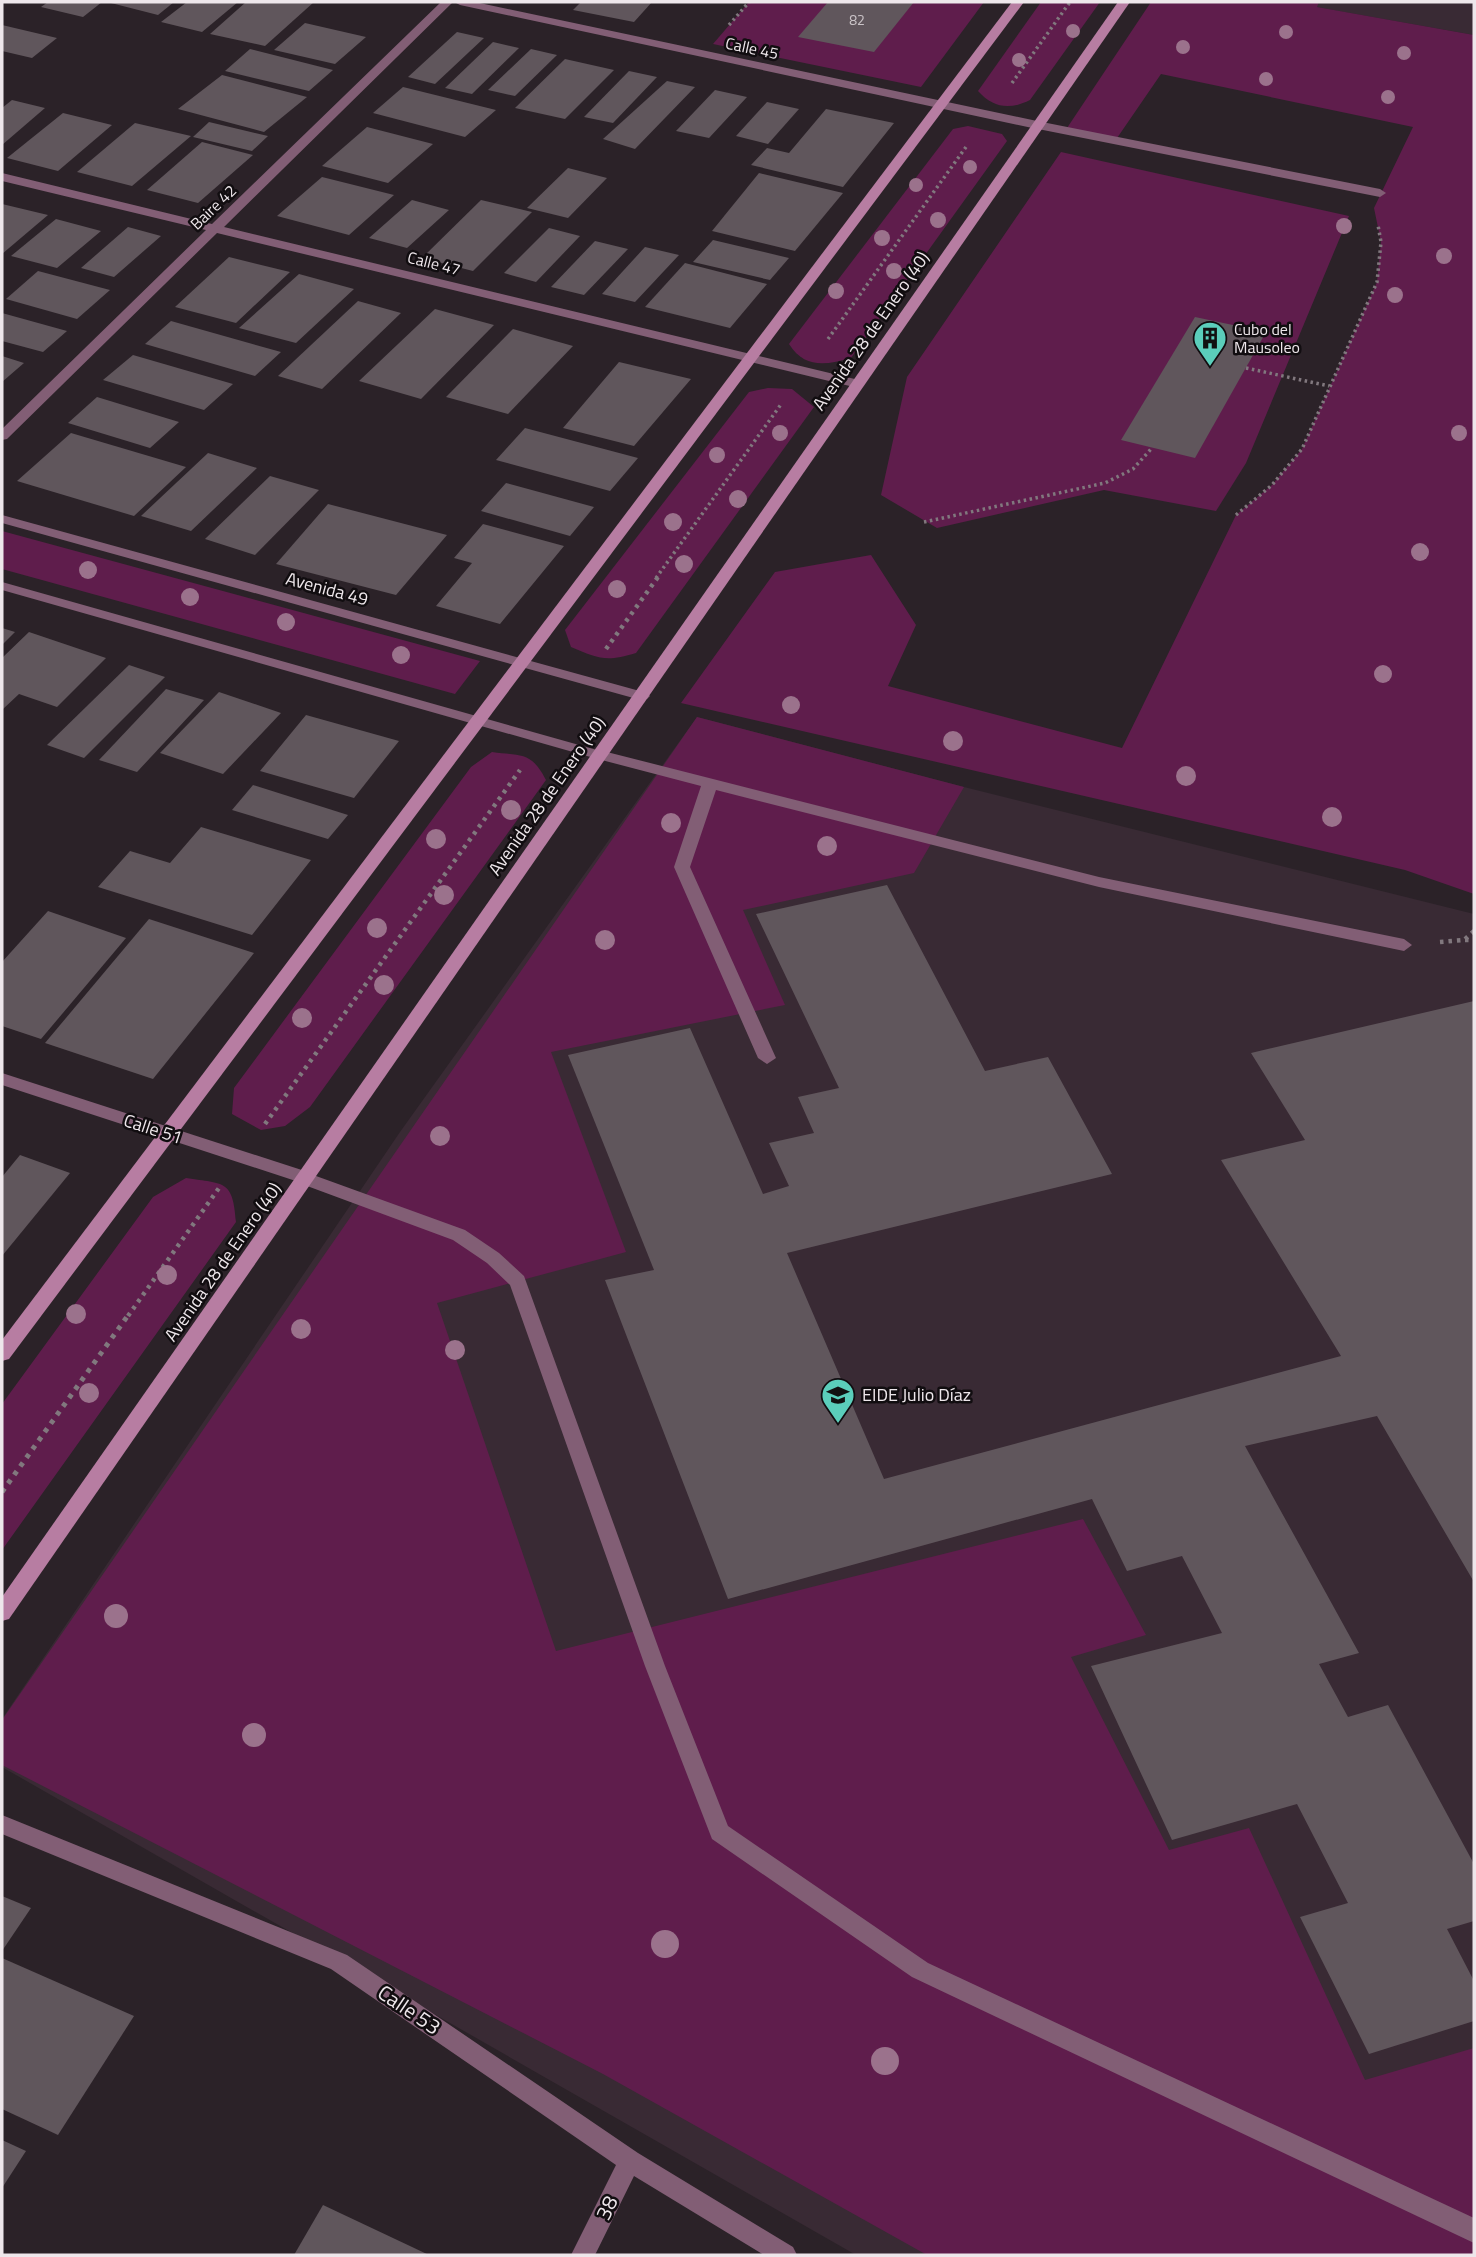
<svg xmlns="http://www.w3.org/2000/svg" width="1476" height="2257" font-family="'Titillium Web',sans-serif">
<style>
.built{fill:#392a34}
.green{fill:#5f1d4c}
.building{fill:#60565c}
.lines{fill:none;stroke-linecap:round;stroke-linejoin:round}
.path-far2{stroke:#81787e;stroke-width:3.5;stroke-dasharray:2.5 3.5;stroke-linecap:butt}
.path-far1{stroke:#81787e;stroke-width:4.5;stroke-dasharray:3.5 5;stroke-linecap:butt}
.path{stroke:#81787e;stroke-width:5;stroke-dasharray:4.5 6;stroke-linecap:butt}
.service{fill:#825e75;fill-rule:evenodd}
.minor{fill:#825e75;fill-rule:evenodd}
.secondary{fill:#b77da2;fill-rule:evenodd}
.tree{fill:#9b728c}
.labels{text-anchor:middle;stroke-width:5;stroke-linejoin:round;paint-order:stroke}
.number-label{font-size:14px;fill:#cac3c7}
.far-street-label{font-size:16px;fill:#eee7eb;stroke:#110d10}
.far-poi-label{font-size:16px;fill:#eee7eb;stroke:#110d10;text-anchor:start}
.street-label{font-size:18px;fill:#eee7eb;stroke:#110d10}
.poi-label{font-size:18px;fill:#eee7eb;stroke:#110d10;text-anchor:start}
.near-street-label{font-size:21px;fill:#eee7eb;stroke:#110d10}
</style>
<rect width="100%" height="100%" fill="#2b2228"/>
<g class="built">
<polygon points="1319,2 1474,2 1474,35 1316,7"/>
<polygon points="697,717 964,787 1474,914 1474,2255 856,2255 2,1767 2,1719 400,1132"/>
</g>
<g class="green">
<polygon points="749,2 984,2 921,87 713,44"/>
<path d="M1041 2H1100L1030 100C1010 110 993 108 978 91Z"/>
<polygon points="1151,2 1319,2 1317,7 1474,35 1474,894 1405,870 681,703 775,572 871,555 916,625 888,686 1122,748 1236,515 1272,485 1302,449 1377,282 1381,242 1374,208 1413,127 1161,74 1115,141 1065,131"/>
<path d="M968 126 1002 134 1007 141 851 358C826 365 805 369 789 344L953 129Z"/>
<polygon points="1061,152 1349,216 1246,463 1216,511 1104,490 937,528 881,495 907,377"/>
<path d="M768 388 792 389 814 407 636 653C606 662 599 659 571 647L565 630 749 392Z"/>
<polygon points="2,531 480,661 455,694 2,569"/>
<polygon points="697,717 964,787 914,873 743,910 785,1005 551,1052 626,1252 437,1303 556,1651 1083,1519 1146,1635 1071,1657 1169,1850 1249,1828 1365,2080 1474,2048 1474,2255 927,2255 603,2074 2,1765 2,1720"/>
<path d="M492 752C521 756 531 751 546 780L310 1107 285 1126 261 1130 232 1114 234 1088 471 767Z"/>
<path d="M186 1178C225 1184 233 1180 236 1222L2 1550V1404L153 1197Z"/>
</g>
<g class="building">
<polygon points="48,2 102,2 83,17 41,7"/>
<polygon points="107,2 174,2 158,15"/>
<polygon points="187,2 238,2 202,32 161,22"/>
<polygon points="246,2 314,2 265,46 210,34"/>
<polygon points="581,2 652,2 634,22 573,10"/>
<polygon points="828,2 914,2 874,52 798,37"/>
<polygon points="305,23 366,37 335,64 274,50"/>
<polygon points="2,25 57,38 32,58 2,51"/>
<polygon points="457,32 484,38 435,84 408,77"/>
<polygon points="493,42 519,48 472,94 445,88"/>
<polygon points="250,49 333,70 309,91 225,71"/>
<polygon points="531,49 557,55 515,96 488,90"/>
<polygon points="565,59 614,70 565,119 515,108"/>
<polygon points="629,71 657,77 613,123 584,117"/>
<polygon points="222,75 307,97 264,132 178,109"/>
<polygon points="667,81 695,87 635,149 603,139"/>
<polygon points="403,87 496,110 465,137 373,113"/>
<polygon points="715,90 747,97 709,138 676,131"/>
<polygon points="12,100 45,108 2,145 2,108"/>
<polygon points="767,102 799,109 768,144 736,136"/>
<polygon points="826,109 894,123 843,187 751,165 767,148 789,153"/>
<polygon points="63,113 112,125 58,171 7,158"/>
<polygon points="209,122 268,136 252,151 193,137"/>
<polygon points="135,123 191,136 132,186 77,172"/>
<polygon points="367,127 433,144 388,183 322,166"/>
<polygon points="202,142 253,155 198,203 147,190"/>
<polygon points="568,168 607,178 568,218 527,208"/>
<polygon points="759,173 843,193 795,251 712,231"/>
<polygon points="322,177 394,195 349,235 277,216"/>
<polygon points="412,200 449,210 407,248 369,238"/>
<polygon points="481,200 532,212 473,271 422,258"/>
<polygon points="2,204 48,215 2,254"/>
<polygon points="56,219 101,231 57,268 11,256"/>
<polygon points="128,227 161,236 114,277 81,268"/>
<polygon points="549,228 580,236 536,282 504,273"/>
<polygon points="713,240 789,258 770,280 693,262"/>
<polygon points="595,241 628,249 584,295 551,287"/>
<polygon points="645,247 679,255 635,302 602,294"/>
<polygon points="229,257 290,272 236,323 175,307"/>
<polygon points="685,263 767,284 730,328 645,307"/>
<polygon points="38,271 110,290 77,319 6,299"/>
<polygon points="299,274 354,289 296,343 239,328"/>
<polygon points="358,301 401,313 322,389 278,376"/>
<polygon points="435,309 494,325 421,399 359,381"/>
<polygon points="2,313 67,331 43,352 2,341"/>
<polygon points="1195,317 1266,332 1195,458 1121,440"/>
<polygon points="171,321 281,352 255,376 145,344"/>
<polygon points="513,329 573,346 508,414 446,397"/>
<polygon points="133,355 233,384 204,410 103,380"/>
<polygon points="2,356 24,363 2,382"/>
<polygon points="619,362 691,379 634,446 563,428"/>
<polygon points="97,397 179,422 150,448 68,423"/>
<polygon points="525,428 638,458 610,491 496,460"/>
<polygon points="71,433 186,467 134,516 17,481"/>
<polygon points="208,453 257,468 191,531 141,516"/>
<polygon points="270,476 319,490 255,555 205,539"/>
<polygon points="506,483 594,507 570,536 481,511"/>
<polygon points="328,504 447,535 396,595 276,564"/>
<polygon points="483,524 564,546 500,624 436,606 472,563 454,558"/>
<polygon points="2,628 15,632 2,645"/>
<polygon points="29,632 106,658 57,707 19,694 2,710 2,658"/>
<polygon points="129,665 165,677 84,758 47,745"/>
<polygon points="166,689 204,700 137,772 99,760"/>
<polygon points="219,692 281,713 223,774 160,753"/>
<polygon points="306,715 399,741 354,798 260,771"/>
<polygon points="253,785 348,815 328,839 232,810"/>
<polygon points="201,827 311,860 252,935 98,887 130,851 170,863"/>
<polygon points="887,885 985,1071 1048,1057 1112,1174 787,1253 884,1479 1341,1356 1221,1160 1305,1140 1251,1053 1474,1001 1474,1582 1377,1416 1245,1446 1359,1653 1319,1664 1348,1717 1388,1705 1474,1864 1474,1921 1447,1929 1474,1981 1474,2021 1369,2054 1300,1917 1348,1903 1297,1804 1172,1840 1091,1666 1222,1633 1182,1556 1127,1571 1092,1499 728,1599 605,1280 654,1270 568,1055 690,1028 763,1194 789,1186 769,1143 814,1133 798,1097 839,1088 756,914"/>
<polygon points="48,911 126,938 41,1039 2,1026 2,962"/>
<polygon points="149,919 254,953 153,1079 45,1043"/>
<polygon points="20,1155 70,1173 2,1256 2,1177"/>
<polygon points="2,1896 31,1908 2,1951"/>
<polygon points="2,1958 134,2016 58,2135 2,2109"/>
<polygon points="2,2140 26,2151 2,2188"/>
<polygon points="323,2205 429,2255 294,2255"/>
</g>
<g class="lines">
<g class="path-far2">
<polyline points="729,25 749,2"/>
<polyline points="1012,83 1070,2"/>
<polyline points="828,339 966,147"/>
<polyline points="1246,368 1329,386"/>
<polyline points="1236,515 1272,485 1302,449 1377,282 1381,242 1378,225"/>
<polyline points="924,522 1105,483 1133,469 1152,448"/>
<polyline points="656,578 782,403"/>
</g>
<g class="path-far1">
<polyline points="606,649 658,577"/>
<polyline points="1465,940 1474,940"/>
<polyline points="1440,942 1464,940 1474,931"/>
<polyline points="265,1124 520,770"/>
<polyline points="128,1316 219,1188"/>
</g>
<polyline class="path" points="2,1492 129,1314"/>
<g class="service">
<polygon points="1037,121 1380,189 1386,193 1380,197 1033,128 1033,122"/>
<polygon points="599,750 1099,877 1404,939 1412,945 1404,951 1099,887 716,790 690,867 776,1058 767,1064 758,1058 674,867 701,786 594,758 591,755"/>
<polygon points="305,1172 465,1230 499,1253 524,1276 665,1666 728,1826 928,1963 1474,2218 1474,2243 912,1977 712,1839 645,1666 510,1285 487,1263 453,1240 299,1183 296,1178 299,1173"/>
</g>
<g class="minor">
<polygon points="441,2 453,2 224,227 863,381 863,387 858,388 217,233 7,439 2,440 2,429 206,230 2,181 2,173 212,224"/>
<polygon points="454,2 475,2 1037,121 1043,125 1037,129 460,5"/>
<polygon points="2,515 647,693 650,696 647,699 637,699 2,523"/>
<polygon points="2,582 604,752 607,755 599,760 594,758 2,590"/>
<polygon points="2,1073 311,1173 314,1178 311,1183 305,1184 2,1085"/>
<polygon points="2,1815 347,1955 638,2153 793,2247 797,2255 764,2255 634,2176 595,2255 571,2255 616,2165 331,1969 2,1834"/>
</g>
<g class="secondary">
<polygon points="1012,2 1024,2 9,1359 2,1361 2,1340"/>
<polygon points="1118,2 1130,2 9,1619 2,1621 2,1597"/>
</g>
</g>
<g class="tree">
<circle cx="1073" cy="31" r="7"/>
<circle cx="1286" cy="32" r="7"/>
<circle cx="1183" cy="47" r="7"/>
<circle cx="1404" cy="53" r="7"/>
<circle cx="1019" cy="60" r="7"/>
<circle cx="1266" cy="79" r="7"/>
<circle cx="1388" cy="97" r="7"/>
<circle cx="970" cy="167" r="7"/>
<circle cx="916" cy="185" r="7"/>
<circle cx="938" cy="220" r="8"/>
<circle cx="1344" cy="226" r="8"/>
<circle cx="882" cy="238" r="8"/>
<circle cx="1444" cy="256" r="8"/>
<circle cx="894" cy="271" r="8"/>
<circle cx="836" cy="291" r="8"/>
<circle cx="1395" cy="295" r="8"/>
<circle cx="780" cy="433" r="8"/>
<circle cx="1459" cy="433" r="8"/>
<circle cx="717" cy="455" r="8"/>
<circle cx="738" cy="499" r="9"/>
<circle cx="673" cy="522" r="9"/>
<circle cx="1420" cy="552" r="9"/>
<circle cx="684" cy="564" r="9"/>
<circle cx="88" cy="570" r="9"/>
<circle cx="617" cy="589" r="9"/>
<circle cx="190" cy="597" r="9"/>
<circle cx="286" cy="622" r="9"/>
<circle cx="401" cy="655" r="9"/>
<circle cx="1383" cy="674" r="9"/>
<circle cx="791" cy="705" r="9"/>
<circle cx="953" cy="741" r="10"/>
<circle cx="1186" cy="776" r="10"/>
<circle cx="511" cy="810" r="10"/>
<circle cx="1332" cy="817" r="10"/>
<circle cx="671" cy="823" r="10"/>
<circle cx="436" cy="839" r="10"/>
<circle cx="827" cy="846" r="10"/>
<circle cx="444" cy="895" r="10"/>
<circle cx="377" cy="928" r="10"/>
<circle cx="605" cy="940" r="10"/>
<circle cx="384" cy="985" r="10"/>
<circle cx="302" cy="1018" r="10"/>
<circle cx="440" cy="1136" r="10"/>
<circle cx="167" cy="1275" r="10"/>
<circle cx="76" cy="1314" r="10"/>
<circle cx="301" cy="1329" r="10"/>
<circle cx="455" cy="1350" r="10"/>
<circle cx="89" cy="1393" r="10"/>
<circle cx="116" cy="1616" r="12"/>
<circle cx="254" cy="1735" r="12"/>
<circle cx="665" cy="1944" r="14"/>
<circle cx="885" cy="2061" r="14"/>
</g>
<defs>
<symbol id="building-pin" viewBox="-11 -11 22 30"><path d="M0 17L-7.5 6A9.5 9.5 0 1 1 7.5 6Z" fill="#5bcebb" stroke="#110d10"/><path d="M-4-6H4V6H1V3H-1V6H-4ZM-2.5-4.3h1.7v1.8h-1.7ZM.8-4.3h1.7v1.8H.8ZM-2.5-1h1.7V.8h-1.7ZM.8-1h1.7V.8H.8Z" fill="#111"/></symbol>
<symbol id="school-pin" viewBox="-11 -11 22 30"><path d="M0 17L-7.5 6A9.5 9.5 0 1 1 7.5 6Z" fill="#5bcebb" stroke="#110d10"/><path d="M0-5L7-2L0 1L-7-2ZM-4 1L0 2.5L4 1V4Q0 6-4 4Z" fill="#111"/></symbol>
</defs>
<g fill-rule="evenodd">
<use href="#building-pin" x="1191" y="319" width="38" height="52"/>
<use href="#school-pin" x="819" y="1376" width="38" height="52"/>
</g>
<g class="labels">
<g class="number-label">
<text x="857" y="25">82</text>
</g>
<g class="far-street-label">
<text transform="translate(752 48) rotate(12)" y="6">Calle 45</text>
<text transform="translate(213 207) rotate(-44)" y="6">Baire 42</text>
<text transform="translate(434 263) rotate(14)" y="6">Calle 47</text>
</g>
<g class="far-poi-label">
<text x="1234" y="335">Cubo del<tspan x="1234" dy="18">Mausoleo</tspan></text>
</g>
<g class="street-label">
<text transform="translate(871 331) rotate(-55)" y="6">Avenida 28 de Enero (40)</text>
<text transform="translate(327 589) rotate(15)" y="6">Avenida 49</text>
<text transform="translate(547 796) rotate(-55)" y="6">Avenida 28 de Enero (40)</text>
<text transform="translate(153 1129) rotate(18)" y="6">Calle 51</text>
<text transform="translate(223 1262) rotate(-55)" y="6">Avenida 28 de Enero (40)</text>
</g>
<g class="poi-label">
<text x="862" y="1401">EIDE Julio Díaz</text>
</g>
<g class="near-street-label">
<text transform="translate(409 2010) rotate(34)" y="7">Calle 53</text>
<text transform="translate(607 2208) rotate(-64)" y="7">38</text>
</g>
</g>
<rect width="1476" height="2257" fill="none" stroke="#eee7eb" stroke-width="7"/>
</svg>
